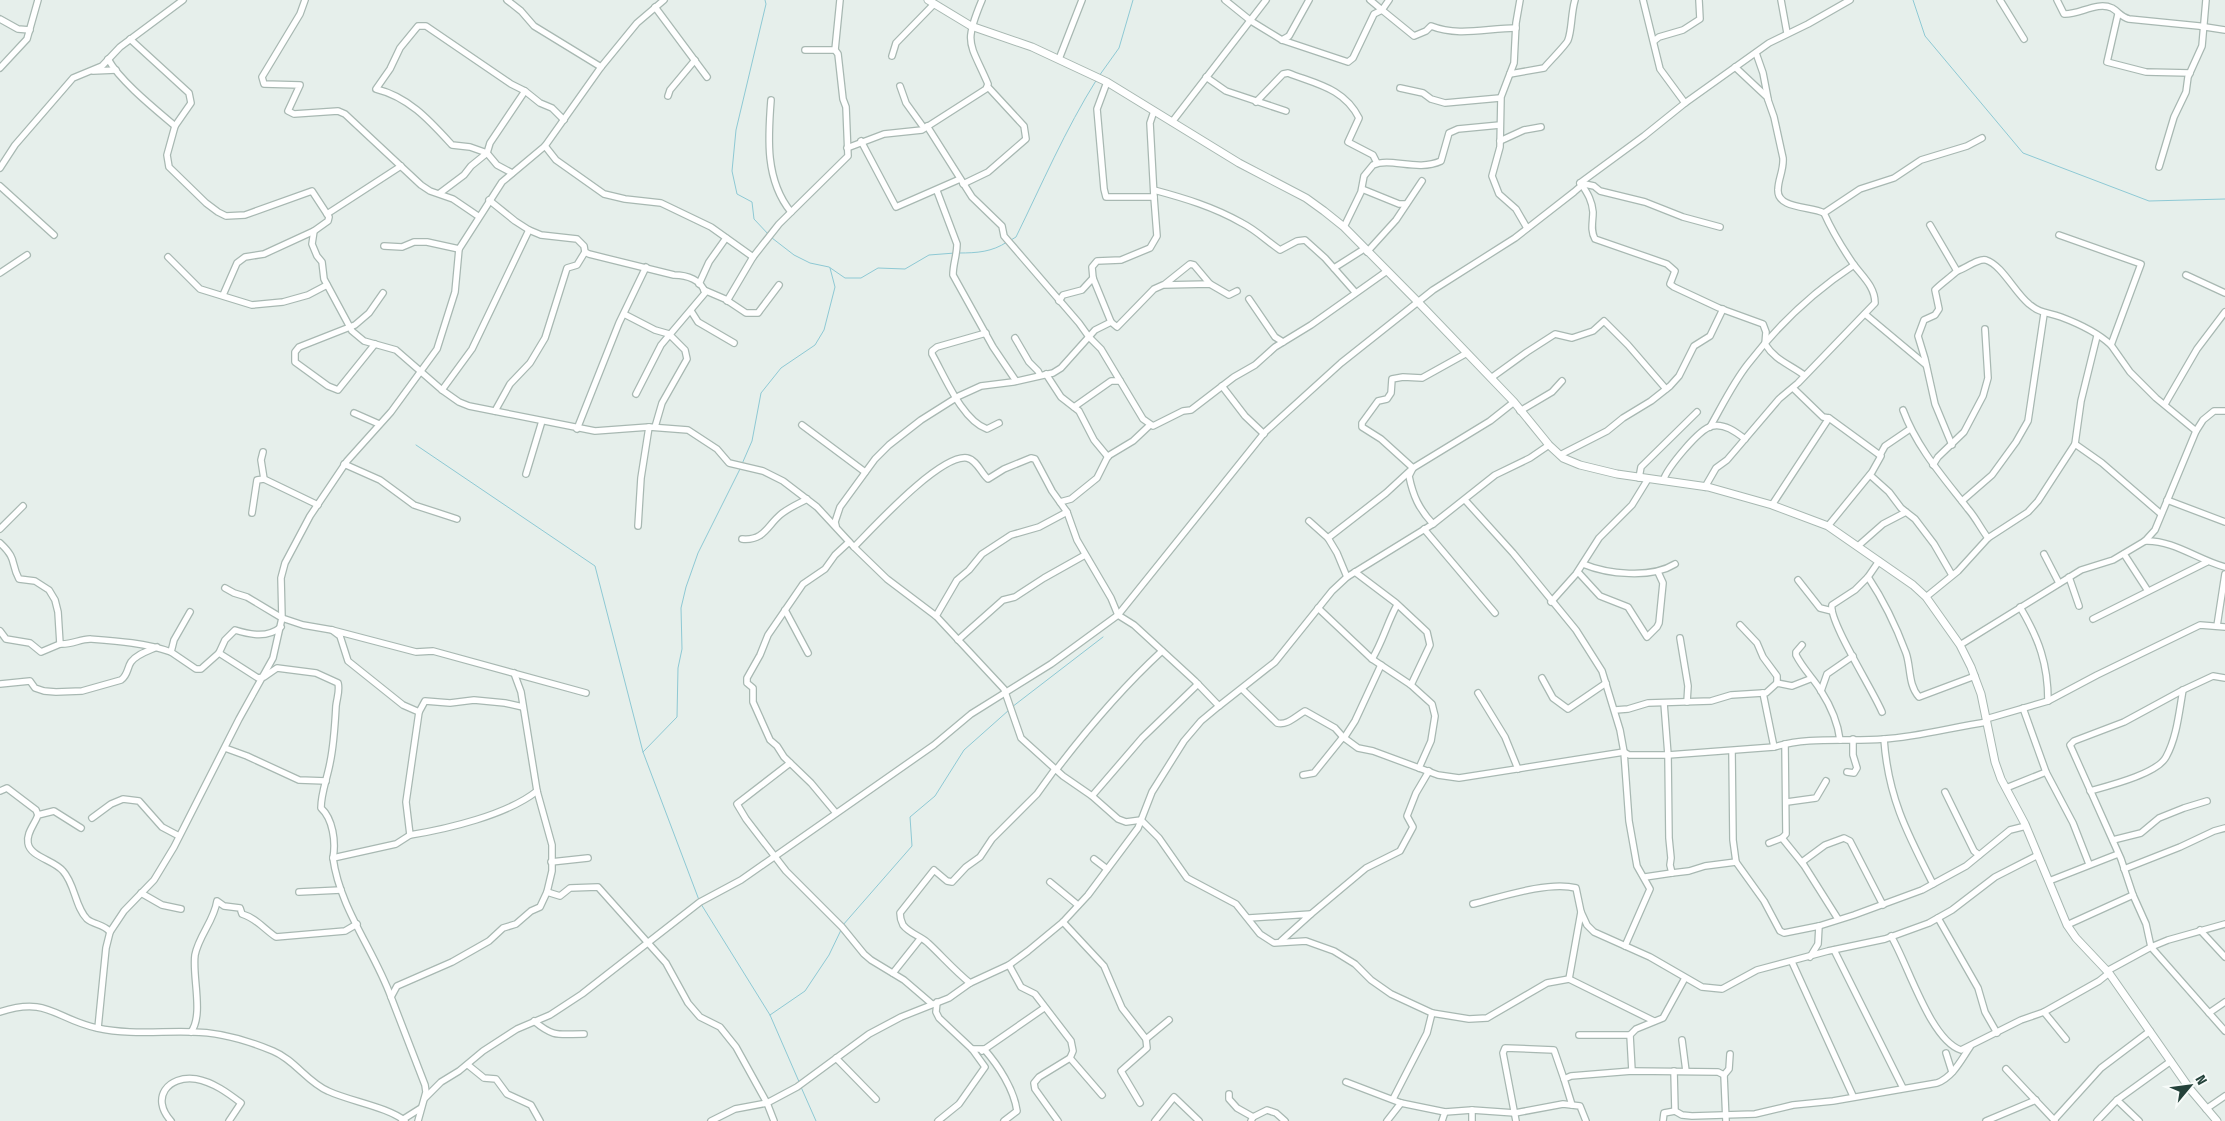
<svg xmlns="http://www.w3.org/2000/svg" width="2225" height="1121" font-family="'Fira Sans Condensed',sans-serif">
<style>
.lines{fill:none;stroke-linecap:round;stroke-linejoin:round}
.stream{stroke:#8ec9d4;stroke-width:1}
.minor-casing{stroke:#a8b8b2;stroke-width:8}
.tertiary-casing{stroke:#a8b8b2;stroke-width:9}
.minor{stroke:#fff;stroke-width:5.5}
.tertiary{stroke:#fff;stroke-width:7}
</style>
<rect width="100%" height="100%" fill="#e6efeb"/>
<g class="lines">
<g class="stream">
<polyline points="765,0 766,4 736,130 732,171 737,194 752,202 754,219 769,235"/>
<polyline points="1913,0 1925,36 2023,153 2149,201 2225,199"/>
<polyline points="1099,76 1119,48 1133,0"/>
<polyline points="772,238 794,255 810,263 829,267 845,278 861,278 878,268 905,269 929,255 955,253"/>
<path d="M1011 240 1016 237C1042 184 1065 130 1097 79"/>
<path d="M959 253C977 253 992 252 1007 242"/>
<polyline points="416,445 595,566 643,752 699,900"/>
<polyline points="742,464 752,441 761,393 781,368 815,345 824,330 835,287 830,268"/>
<polyline points="1012,707 1103,637"/>
<polyline points="643,752 677,717 678,668 682,649 681,608 686,587 698,553 741,467"/>
<polyline points="701,904 770,1015 800,1084"/>
<polyline points="843,925 912,846 910,817 935,796 964,750 1009,710"/>
<polyline points="770,1015 805,991 829,955 842,928"/>
<polyline points="801,1087 816,1121"/>
</g>
<defs>
<g id="minor">
<polyline points="305,0 300,14 262,77 264,84 300,85 288,111 294,114 338,111 345,114 421,185 430,191 453,199 478,216"/>
<polyline points="507,0 521,11 534,26 601,67"/>
<path d="M1225 0 1251 21 1282 40 1348 62 1353 58 1374 14 1382 10 1414 36 1426 31 1431 26C1459 37 1487 28 1516 28"/>
<polyline points="1370,0 1382,10 1389,0"/>
<polyline points="1520,0 1516,23 1514,63 1501,97 1500,147 1492,176 1499,194 1516,209 1527,228"/>
<polyline points="1643,0 1660,69 1685,103"/>
<polyline points="1781,0 1787,33"/>
<polyline points="2000,0 2024,39"/>
<path d="M2057 0 2064 14C2079 15 2097 1 2112 8 2119 12 2121 17 2129 19L2199 26 2225 30"/>
<polyline points="655,7 707,77"/>
<polyline points="2118,14 2107,62 2146,72 2190,73"/>
<polyline points="0,19 18,29 30,30"/>
<polyline points="130,39 189,93 191,103 175,126 167,155 169,167 206,203 218,212 226,216 245,215 312,191 329,217 328,221 314,231 312,244 317,256 322,262 324,279 352,331 364,341 396,350 442,390 459,402 469,406 595,431 649,427 688,430 717,449 729,463 763,471 783,481 817,507 854,547 887,579 936,616 1004,689 1021,738 1063,776 1092,796 1118,819 1126,822 1141,820 1159,838 1187,878 1236,904 1260,934 1274,943 1306,941 1334,951 1355,964 1371,980 1391,994 1432,1013 1469,1019 1487,1018 1547,983 1569,979 1654,1021"/>
<polyline points="1282,40 1289,36 1309,0"/>
<polyline points="1654,41 1659,37 1683,30 1700,19 1699,0"/>
<polyline points="835,50 840,0"/>
<polyline points="1756,53 1763,73 1768,99"/>
<polyline points="892,56 896,43 934,4"/>
<path d="M108 59C120 81 155 109 175 126"/>
<polyline points="1059,59 1082,0"/>
<path d="M1735 67 1767 97 1774 117 1783 158C1784 170 1778 179 1778 190 1777 209 1811 206 1824 213"/>
<polyline points="0,68 27,39 38,0"/>
<polyline points="93,71 116,70"/>
<path d="M1510 74 1544 68C1547 64 1567 44 1568 40 1572 30 1571 13 1575 0"/>
<polyline points="1206,77 1226,91 1286,111"/>
<polyline points="1107,82 1097,109 1104,189 1106,197 1154,197 1150,123 1154,111"/>
<polyline points="900,86 906,103 924,128"/>
<polyline points="1400,88 1423,93 1431,99 1445,103 1500,98"/>
<polyline points="668,96 670,90 695,60"/>
<path d="M771 100C768 138 765 180 791 212"/>
<path d="M1256 102 1283 74 1288 73C1316 84 1344 88 1359 118L1348 142 1373 155 1377 163"/>
<polyline points="1172,122 1266,0"/>
<polyline points="927,126 972,197 1002,226 1004,236 1079,323 1089,337 1101,349 1143,419 1153,426 1183,411 1191,410 1234,377 1255,365 1275,347 1311,325 1387,271"/>
<polyline points="861,141 896,207 960,179"/>
<polyline points="1500,141 1524,130 1541,127"/>
<polyline points="545,146 556,160 604,194 625,199 661,203 711,227 753,257 779,224 848,156 846,107 843,99 838,54 835,50 805,50"/>
<path d="M847 148 884 134 922 130 986 89 988 84C970 42 963 45 982 0"/>
<polyline points="2159,167 2174,117 2186,92 2188,77 2202,46 2206,0"/>
<polyline points="0,168 15,145 73,78 102,66 120,47 183,0"/>
<path d="M512 173 497 165 487 153 470 147 452 145C430 121 409 97 376 89L390 69 400 48 418 26H426L511 84 525 91 540 103 552 108 564 120"/>
<polyline points="1580,183 1594,186 1600,191 1645,202 1683,217 1720,227"/>
<polyline points="963,184 988,172 1026,139 1024,126 988,87"/>
<path d="M1582 185C1588 194 1592 201 1593 212 1593 222 1590 230 1595 239L1667 264 1675 271 1670 284 1674 287 1719 308 1763 324 1766 332 1765 344C1775 360 1789 364 1804 375"/>
<polyline points="0,186 54,235"/>
<polyline points="1362,189 1399,204 1406,204"/>
<path d="M1154 190C1184 198 1214 207 1242 223 1256 230 1267 241 1280 250L1297 241 1305 240 1325 258 1355 292"/>
<path d="M937 191 957 244C957 255 953 264 953 275L993 347 1016 381"/>
<polyline points="440,193 464,175 471,166 487,153 490,143 525,91"/>
<path d="M489 200 515 221 529 230 541 235 577 239 584 246 585 252 589 254 674 275C687 275 702 280 705 293L661 345 636 394"/>
<polyline points="327,214 401,166"/>
<path d="M1930 225 1957 271C1952 276 1938 286 1935 290L1939 309 1935 315 1924 320 1918 336 1925 359 1935 404 1952 445"/>
<path d="M1344 227 1361 192 1364 176 1373 165C1391 157 1417 172 1441 161L1449 133 1458 129 1500 125"/>
<polyline points="2059,235 2141,264 2111,345 2130,372 2156,398 2196,431"/>
<polyline points="384,246 402,247 414,242 427,242 459,249"/>
<polyline points="1367,252 1396,220 1422,181"/>
<polyline points="168,257 200,289 252,305 283,302 308,295 327,285"/>
<polyline points="1334,268 1364,249"/>
<path d="M1957 271C1965 269 1978 258 1986 260 2002 265 2015 293 2029 304 2041 314 2048 312 2061 317 2077 323 2098 333 2111 345"/>
<polyline points="0,273 27,255"/>
<polyline points="2186,275 2225,293"/>
<polyline points="699,284 709,262 726,238"/>
<polyline points="1165,284 1190,264 1194,265 1210,284"/>
<polyline points="704,290 725,299 746,313 758,313 779,285"/>
<polyline points="223,295 237,263 245,257 264,254 314,231"/>
<polyline points="1249,299 1275,337 1283,342"/>
<polyline points="727,301 753,257"/>
<polyline points="1059,301 1063,295 1082,290 1093,278"/>
<polyline points="691,311 698,322 734,343"/>
<polyline points="624,314 655,330 669,334 685,350 687,359 662,403 655,427"/>
<polyline points="1865,314 1926,365"/>
<polyline points="1111,322 1093,278 1092,267 1097,261 1121,260 1150,248 1157,236 1154,197"/>
<path d="M986 333 937 347 932 351V354C945 377 962 420 987 429L999 423"/>
<polyline points="1015,338 1029,362 1038,371 1040,375"/>
<polyline points="375,344 338,390 328,386 295,362 295,352 299,347 355,325 369,313 383,293"/>
<polyline points="1046,374 1061,397 1079,411 1094,440 1108,457"/>
<polyline points="1491,378 1527,352 1555,334 1572,338 1593,331 1604,321 1628,345 1666,389"/>
<polyline points="1222,386 1245,416 1264,434"/>
<polyline points="1793,388 1823,417 1829,418 1881,456 1872,472 1828,526"/>
<polyline points="442,390 472,349 529,230"/>
<polyline points="2165,404 2197,349 2225,312"/>
<polyline points="1074,407 1111,381 1120,381"/>
<path d="M1903 410C1917 448 1944 478 1968 509 1976 518 1981 529 1988 538"/>
<polyline points="495,411 510,384 530,363 545,338 567,268 577,265 585,252"/>
<polyline points="1520,411 1552,392 1562,381"/>
<polyline points="354,413 379,424"/>
<polyline points="802,425 865,472"/>
<path d="M1710 427C1722 406 1733 383 1748 364 1778 325 1813 292 1854 265"/>
<polyline points="577,429 619,323 646,267"/>
<polyline points="2075,444 2081,401 2097,336"/>
<polyline points="263,452 261,460 264,479 318,505"/>
<polyline points="1560,455 1607,431 1623,418 1651,401 1670,386 1679,376 1694,346 1710,336 1723,309"/>
<polyline points="1880,455 1885,446 1910,429"/>
<polyline points="344,464 380,480 414,505 457,519"/>
<polyline points="1933,465 1938,457 1964,432 1983,396 1988,378 1985,329"/>
<polyline points="526,474 542,421"/>
<polyline points="1870,475 1889,492 1901,508 1915,519 1934,544 1952,575"/>
<polyline points="1639,478 1641,467 1697,412"/>
<path d="M1663 481C1667 468 1699 429 1712 426 1724 423 1736 432 1745 439"/>
<path d="M1705 487 1716 468 1727 460 1779 399 1798 383 1875 303C1875 287 1863 277 1854 265 1843 249 1832 231 1824 213L1860 189 1894 178 1921 160 1967 146 1982 138"/>
<polyline points="1465,500 1513,553 1576,630 1602,671 1620,730 1624,752 1629,821 1637,866 1650,889 1625,946"/>
<polyline points="2167,500 2225,522"/>
<polyline points="1962,501 1992,475 2016,442 2028,421 2044,314"/>
<polyline points="1060,502 1071,499 1097,478 1108,456 1133,441 1150,425"/>
<polyline points="1772,505 1829,418"/>
<polyline points="252,513 257,480 264,479"/>
<polyline points="1309,521 1328,538"/>
<path d="M1433 524C1419 509 1413 496 1409 476L1413 468 1381 439 1362 427V423L1378 401 1387 399 1391 393 1392 379 1403 377 1422 378 1467 353"/>
<polyline points="638,526 641,478 649,427"/>
<polyline points="836,526 835,522 840,507 875,459 889,445 921,420 959,396 981,386 1013,382 1053,373 1061,368 1095,330 1111,322 1117,327 1154,289 1163,285 1210,284 1229,295 1237,291"/>
<polyline points="0,529 23,506"/>
<polyline points="1424,529 1495,613"/>
<path d="M742 539C764 541 767 526 780 515 788 508 798 504 807 499"/>
<path d="M2145 541C2174 540 2198 560 2225 567"/>
<path d="M0 543C18 560 10 562 19 579L35 581 49 590 55 600 58 612 60 644C71 645 80 639 90 639 117 641 146 643 171 652"/>
<polyline points="1858,546 1883,524 1906,512"/>
<path d="M854 547C873 528 940 454 967 458 977 460 981 473 988 479L1004 469 1031 458 1035 459 1052 491 1067 512 1077 540 1111 598 1118 615 1134 625 1195 681 1219 706"/>
<polyline points="2044,554 2059,583"/>
<polyline points="2124,554 2148,591"/>
<path d="M1879 561 1868 577 1855 590 1832 605C1828 620 1874 692 1882 712"/>
<path d="M1583 564C1607 574 1651 579 1675 564"/>
<polyline points="1355,572 1396,603 1427,632 1430,645 1411,685"/>
<polyline points="1578,572 1600,596 1628,607 1647,637 1657,627 1659,623 1663,583 1658,572"/>
<polyline points="1347,577 1337,553 1328,538 1386,493 1413,468 1490,421 1514,402"/>
<path d="M1868 577C1884 601 1896 626 1906 653 1911 667 1908 685 1919 697L1975 676"/>
<polyline points="2069,577 2079,606"/>
<polyline points="1798,580 1820,608 1832,611"/>
<polyline points="225,588 234,593 247,597 282,618 303,625 332,630 416,652 433,651 586,693"/>
<polyline points="1926,597 1958,571 1988,538 2028,512 2038,501 2075,444 2102,463 2161,514"/>
<polyline points="1551,602 1576,574 1599,538 1632,505 1648,479"/>
<path d="M2020 607C2039 639 2048 664 2048 701"/>
<polyline points="1318,608 1372,659 1411,685 1432,704 1435,716 1431,741 1419,768"/>
<polyline points="785,610 808,653"/>
<path d="M190 612 174 640 171 652 196 669H201L219 653 258 678 264 677 277 668 316 673 338 683C340 691 337 697 336 706 335 725 334 744 330 763 327 779 321 793 321 808 333 819 336 842 333 858"/>
<polyline points="936,616 957,580 969,570 982,554 1011,535 1039,527 1067,512"/>
<polyline points="2093,619 2207,562"/>
<polyline points="1740,625 1757,643 1763,657 1777,676 1777,683"/>
<polyline points="2217,626 2225,574"/>
<path d="M332 630 340 636 348 661 403 705 419 712 406 802 410 835C447 829 507 815 537 791"/>
<polyline points="0,631 6,639 30,643 41,652 60,644"/>
<polyline points="1680,638 1688,686 1687,702"/>
<polyline points="958,640 1003,600 1015,597 1044,578 1085,555"/>
<path d="M1802 645 1796 652V655C1803 669 1814 679 1821 691 1830 705 1838 724 1840 740"/>
<polyline points="1960,645 2081,570 2113,560 2145,541 2155,530 2196,431 2203,420 2214,411 2225,411"/>
<path d="M219 653 225 640 235 630C251 635 268 638 281 627"/>
<path d="M1372 659C1383 641 1387 623 1397 605"/>
<polyline points="1542,678 1553,698 1568,709 1606,683"/>
<polyline points="2225,678 2213,676 2183,690 2124,722 2074,741 2070,745 2121,859 2133,895 2146,924 2151,947 2225,1031"/>
<path d="M0 684 30 681 35 688 44 691 56 692 82 691 121 680C128 675 127 668 131 662 137 654 148 651 157 647"/>
<path d="M1242 689 1277 723C1287 726 1296 716 1305 711L1335 728 1343 737 1358 748 1373 751 1438 775 1459 778 1624 752 1629 755H1668L1774 747C1809 736 1848 742 1884 739 1918 737 1953 727 1987 722"/>
<polyline points="1821,691 1827,674 1853,656"/>
<polyline points="1478,693 1505,737 1518,769"/>
<polyline points="1664,703 1668,755 1669,838 1671,858 1670,865 1672,873 1689,871 1705,866 1736,862"/>
<polyline points="2023,708 2046,772 2073,823 2089,864"/>
<polyline points="1615,710 1628,709 1648,703 1711,701 1731,695 1763,693"/>
<polyline points="419,712 425,701 450,703 474,700 505,703 523,707"/>
<polyline points="1986,719 2048,701 2097,675 2200,625 2225,627"/>
<polyline points="1344,738 1355,721 1381,665"/>
<path d="M1884 739C1888 797 1907 833 1933 884"/>
<polyline points="1774,747 1763,693 1766,693 1777,683 1792,686 1810,679"/>
<polyline points="225,748 247,756 299,780 326,781"/>
<polyline points="1732,751 1733,840 1736,862 1764,901 1780,931 1784,933 1819,926 1854,915 1922,890 1966,866 2010,830 2026,826"/>
<polyline points="790,763 737,804 746,819 786,871 842,927 864,954 871,960 904,980 932,1004"/>
<path d="M1056 770C1088 728 1123 687 1162 651"/>
<polyline points="1847,772 1854,773 1857,768 1853,755 1853,739"/>
<polyline points="1303,775 1314,773 1343,737"/>
<polyline points="2006,788 2046,772"/>
<polyline points="0,791 7,788 36,810 38,815"/>
<path d="M2090 791C2108 786 2157 774 2166 757 2177 737 2179 712 2183 690"/>
<polyline points="1945,792 1974,851 1979,855"/>
<polyline points="1092,796 1142,738 1198,684"/>
<polyline points="1787,802 1816,798 1826,781"/>
<polyline points="836,813 811,783 784,757 777,746 770,740 753,702 753,688 747,683 747,678 760,655 768,635 803,584 825,569 835,555 849,542"/>
<polyline points="92,818 111,804 123,799 139,801 162,827 179,836"/>
<path d="M81 828 54 811 38 815C35 824 26 833 28 843 30 857 54 860 63 871 75 884 75 907 87 919 94 925 104 924 110 932"/>
<polyline points="1782,838 1803,864"/>
<polyline points="2113,840 2141,833 2159,818 2184,808 2207,801"/>
<polyline points="1769,843 1782,838 1786,834 1785,744"/>
<polyline points="1094,859 1107,869"/>
<polyline points="551,862 588,858"/>
<polyline points="2124,869 2180,847 2214,831 2225,828"/>
<polyline points="1645,877 1672,873"/>
<polyline points="2049,881 2118,854"/>
<polyline points="1050,882 1078,905"/>
<polyline points="299,892 341,890"/>
<polyline points="547,892 560,896 570,888 598,887 666,963 688,1003 700,1017 720,1027 736,1047 767,1103 774,1121"/>
<polyline points="141,893 162,905 181,909"/>
<path d="M1473 904C1501 897 1548 881 1576 888L1581 912"/>
<polyline points="1311,914 1366,868 1400,851 1413,827 1407,816 1416,793 1429,771"/>
<polyline points="1249,918 1311,914 1281,941"/>
<polyline points="1938,918 1978,988 1985,1012 1997,1033"/>
<polyline points="1838,919 1802,862 1825,845 1844,838 1850,841 1883,905"/>
<polyline points="1063,922 1104,966 1122,1008 1146,1039 1169,1020"/>
<polyline points="2067,925 2133,895"/>
<polyline points="2200,930 2225,957"/>
<path d="M1891 936C1908 964 1930 1040 1961 1050L2021 1020 2044 1012 2099 981 2109 973"/>
<polyline points="1834,950 1903,1088"/>
<polyline points="1810,957 1818,944 1819,926"/>
<polyline points="1792,962 1853,1096"/>
<polyline points="1009,965 1021,987 1035,994 1071,1041 1073,1051 1070,1058 1039,1077 1034,1083 1035,1089 1058,1121"/>
<polyline points="2107,971 2151,947 2168,940 2225,924"/>
<polyline points="893,973 920,939"/>
<polyline points="1569,979 1581,912 1587,925 1594,932 1650,957 1702,987 1722,989 1757,970 1828,951 1885,939 1929,923 1952,910 1995,877 2038,855"/>
<path d="M970 983C955 971 942 956 928 943 921 936 910 934 903 925 901 921 900 918 900 913L934 870 947 881 952 882 966 867 980 857 992 839 1037 794 1055 769"/>
<path d="M391 997C374 950 340 909 333 858L396 844 410 835"/>
<polyline points="937,1002 936,1012 939,1018 972,1049 985,1067 959,1104 938,1121"/>
<path d="M0 1012C48 996 55 1019 97 1028 129 1035 160 1031 192 1032 218 1032 249 1041 273 1051 295 1060 307 1082 328 1091 349 1101 388 1107 405 1121"/>
<polyline points="2044,1012 2066,1039"/>
<polyline points="2209,1013 2225,1002"/>
<path d="M534 1021C554 1038 559 1034 584 1034"/>
<polyline points="98,1028 106,948 110,932 124,911 154,880 174,847 239,719 273,658 282,618 281,578 285,563 310,516 347,461 391,412 437,349 455,292 459,249 502,182 545,146 601,67 637,23 664,0"/>
<path d="M191 1032C204 1015 192 976 195 955 199 935 214 921 217 901L224 906 240 908 242 914C256 918 264 929 276 937L345 931 357 924"/>
<polyline points="1579,1035 1630,1035"/>
<polyline points="1682,1040 1686,1071"/>
<path d="M972 1049H984C998 1065 1014 1089 1017 1111L1004 1121"/>
<polyline points="982,1051 1044,1008"/>
<polyline points="1946,1053 1952,1072"/>
<polyline points="836,1058 876,1099"/>
<polyline points="1070,1058 1102,1095"/>
<polyline points="468,1065 484,1078 496,1079 507,1094 531,1105 540,1121"/>
<polyline points="2006,1069 2055,1121"/>
<polyline points="1632,1071 1630,1035 1636,1029 1663,1018 1685,978"/>
<path d="M1674 1071 1675 1111 1682 1115 1692 1116 1755 1114 1793 1105 1833 1101 1937 1083C1953 1077 1961 1060 1970 1047"/>
<polyline points="1724,1075 1729,1069 1730,1054"/>
<polyline points="1346,1082 1401,1103 1445,1112 1472,1110 1515,1113 1563,1104 1580,1106 1586,1121"/>
<polyline points="1229,1094 1229,1099 1237,1108 1253,1117 1251,1121"/>
<polyline points="425,1098 441,1082 459,1071 483,1051 517,1029 550,1015 582,994 700,902 741,880 934,745 971,714 1051,664 1118,615 1265,432 1341,363 1433,290 1515,238 1574,192 1582,185 1580,183 1644,136 1685,103 1769,43 1808,24 1850,0"/>
<polyline points="1393,1099 1427,1033 1432,1013"/>
<polyline points="2117,1100 2139,1121"/>
<polyline points="1140,1103 1121,1071 1147,1048 1146,1039"/>
<polyline points="1572,1105 1564,1079 1571,1076 1632,1071 1718,1072 1724,1075 1726,1121"/>
<polyline points="2206,1109 2225,1096"/>
<polyline points="1253,1117 1267,1110 1276,1113 1285,1121"/>
<polyline points="402,1120 421,1108"/>
<polyline points="2054,1120 2101,1068 2150,1031"/>
<path d="M171 1121C150 1098 168 1075 196 1079 213 1082 228 1093 241 1103L229 1121"/>
<polyline points="418,1121 426,1092 425,1085 391,997 397,986 452,962 489,941 503,928 516,924 531,911 540,907 547,892 552,871 552,845 537,791 521,692 514,673"/>
<polyline points="711,1121 735,1109 767,1103 797,1087 869,1034 901,1017 949,998 970,983 1009,965 1028,951 1063,922 1088,895 1138,828 1152,792 1184,741 1201,721 1219,706 1275,662 1332,591 1347,577 1433,524 1495,475 1530,458 1549,445"/>
<polyline points="1155,1121 1174,1097 1199,1121"/>
<polyline points="1387,1121 1401,1103"/>
<polyline points="1442,1121 1445,1112"/>
<polyline points="1472,1121 1472,1110"/>
<polyline points="1516,1121 1503,1053 1505,1048 1554,1050 1564,1079"/>
<polyline points="1663,1121 1664,1113 1675,1111"/>
<polyline points="1986,1121 2036,1100"/>
<polyline points="2097,1121 2117,1100 2171,1061"/>
</g>
<polyline id="tertiary" points="928,0 971,26 1032,47 1107,82 1239,163 1306,198 1324,211 1344,227 1419,303 1514,402 1549,445 1563,458 1580,465 1617,474 1708,487 1772,505 1828,526 1913,585 1926,597 1960,645 1971,667 1981,694 1995,762 2001,779 2025,824 2067,925 2076,938 2109,973 2190,1089 2217,1121"/>
</defs>
<use href="#minor" class="minor-casing"/>
<use href="#tertiary" class="tertiary-casing"/>
<use href="#minor" class="minor"/>
<use href="#tertiary" class="tertiary"/>
</g>
<g transform="translate(2190 1086) rotate(61)" stroke="#f7fbf9" stroke-width="4" paint-order="stroke">
<path d="M0-4L9 19L0 12L-9 19Z" fill="#24423a"/>
<text y="-8" font-size="14" font-weight="bold" text-anchor="middle" fill="#24423a">N</text>
</g>
</svg>
